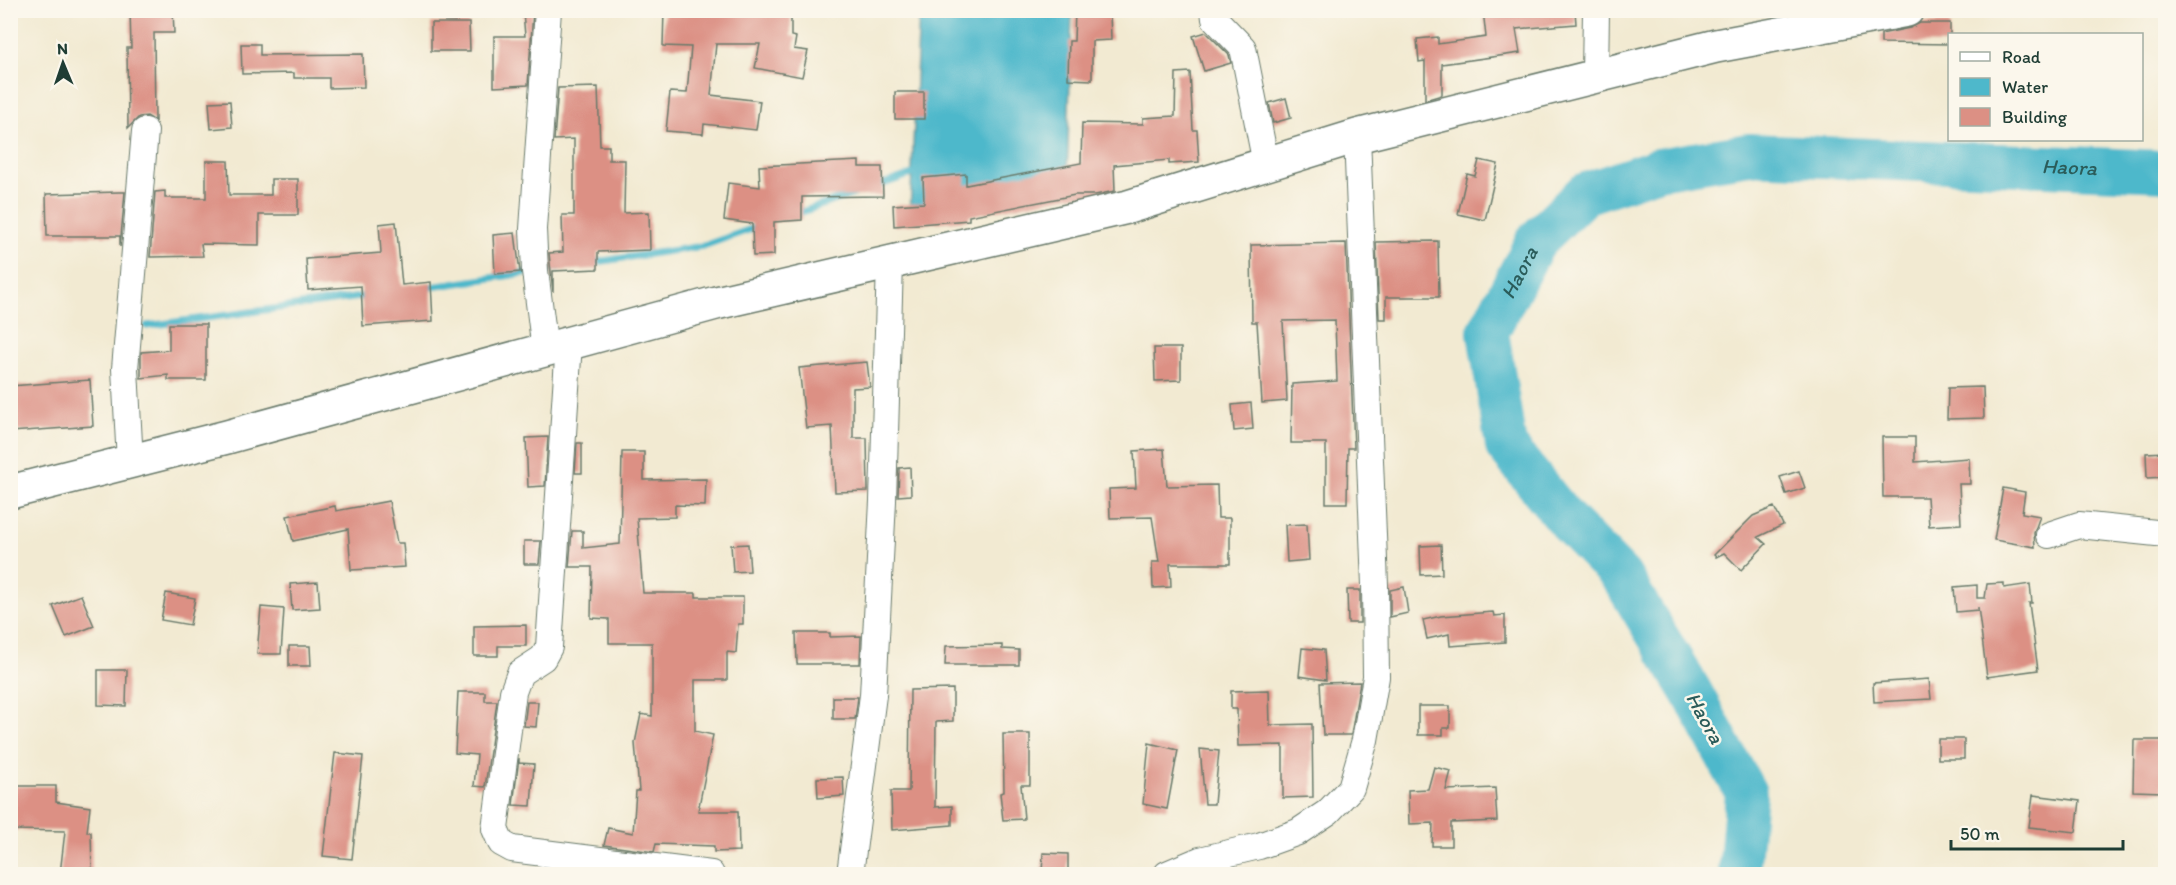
<svg xmlns="http://www.w3.org/2000/svg" width="2176" height="885" font-family="Itim,sans-serif">
<style>
.water{fill:#4eb8cb;stroke:#367a80;stroke-width:1.5}
.lines{fill:none;stroke-linecap:round;stroke-linejoin:round}
.stream{stroke:#4eb8cb;stroke-width:7}
.river{stroke:#4eb8cb;stroke-width:42}
.building{fill:#dc9084}
.minor-casing{stroke:#697a6b;stroke-width:28}
.major-casing{stroke:#697a6b;stroke-width:36}
.highway-casing{stroke:#697a6b;stroke-width:36}
.minor{stroke:#fff;stroke-width:26}
.major{stroke:#fff;stroke-width:33}
.highway{stroke:#fff;stroke-width:33}
.labels{text-anchor:middle;stroke-width:5;stroke-linejoin:round;paint-order:stroke}
.water-label{font-size:21px;font-style:italic;fill:#2b5c5a;stroke:#fbf7ec}
</style>
<rect width="100%" height="100%" fill="#fbf7ec"/>
<filter id="ink" filterUnits="userSpaceOnUse"><feTurbulence type="fractalNoise" baseFrequency=".0167" numOctaves="2"/><feDisplacementMap in="SourceGraphic" scale="12" xChannelSelector="R" yChannelSelector="G"/><feConvolveMatrix kernelMatrix="1 2 1 2 8 2 1 2 1" color-interpolation-filters="sRGB"/></filter>
<filter id="wash" filterUnits="userSpaceOnUse"><feTurbulence type="fractalNoise" baseFrequency=".008" numOctaves="4" result="noise"/><feDisplacementMap in="SourceGraphic" scale="24" xChannelSelector="R" yChannelSelector="G"/><feGaussianBlur stdDeviation="1.35" result="paint"/><feColorMatrix in="noise" values="0 0 0 0 0 0 0 0 0 0 0 0 0 0 0 0 0 1.4 0 .05"/><feComposite in="paint" operator="in"/></filter>
<g filter="url(#wash)">
<rect width="100%" height="100%" fill="#f2ead2"/>
<polygon class="water" points="919,11 1072,11 1067,178 910,214"/>
<g class="lines">
<g class="stream">
<polyline points="875,187 912,174"/>
<polyline points="793,215 854,194"/>
<polyline points="590,263 703,246 760,226"/>
<polyline points="424,288 558,268"/>
<polyline points="147,326 368,296"/>
</g>
<path class="river" id="s1" d="M1739 874 1746 793 1691 691 1621 576 1568 522 1506 446 1488 332 1536 241 1584 194 1658 169 1749 154 2166 171"/>
</g>
<g id="blocks">
<g class="building">
<polygon points="130,10 173,10 174,33 154,33 155,121 147,116 139,117 128,128 127,48 131,48"/>
<polygon points="664,10 791,10 791,36 796,37 794,49 808,51 802,77 755,68 760,44 716,44 711,95 760,101 756,130 704,124 703,134 666,131 670,92 687,93 691,47 663,46"/>
<polygon points="1075,10 1110,12 1111,40 1092,41 1092,80 1068,79 1069,41 1074,41"/>
<polygon points="1483,10 1575,10 1576,24 1516,29 1520,53 1442,64 1442,95 1425,100 1425,61 1419,62 1417,39 1438,37 1438,44 1486,37"/>
<polygon points="533,11 528,85 494,87 494,36 525,36 523,12"/>
<polygon points="431,23 469,23 470,51 431,51"/>
<polygon points="1920,23 1950,23 1950,44 1881,43 1881,34 1910,28"/>
<polygon points="1206,32 1229,55 1231,63 1204,71 1193,36"/>
<polygon points="241,44 260,44 260,55 363,54 364,87 329,88 329,78 294,78 294,73 242,74"/>
<polygon points="1190,72 1193,130 1197,130 1199,162 1169,164 1169,160 1114,165 1115,191 1095,195 1075,195 969,216 969,220 894,226 893,205 924,203 923,178 966,174 966,185 1081,163 1082,123 1143,124 1143,118 1175,116 1176,73"/>
<polygon points="598,87 600,146 609,146 609,160 625,160 624,213 649,212 650,250 598,252 598,269 553,271 553,292 549,253 563,252 562,215 574,215 574,139 554,140 558,88"/>
<rect x="895" y="92" width="29" height="27"/>
<polygon points="1286,98 1291,118 1273,123 1269,103"/>
<polygon points="230,101 232,127 211,129 209,102"/>
<polygon points="1479,160 1498,164 1485,220 1458,214 1467,174 1475,176"/>
<polygon points="206,161 228,161 229,195 271,195 271,179 298,179 298,215 259,215 259,245 201,244 203,256 150,257 155,192 165,191 165,198 206,198"/>
<polygon points="859,161 859,167 882,167 883,196 802,197 802,220 774,222 774,255 753,256 752,224 724,220 728,183 760,187 759,166"/>
<polygon points="119,192 125,192 120,247 120,236 47,236 46,194"/>
<polygon points="396,222 402,285 431,282 433,321 363,326 361,286 308,290 306,259 381,253 379,224"/>
<polygon points="515,233 520,272 495,274 493,235"/>
<polygon points="1438,241 1439,297 1386,297 1386,319 1379,319 1376,242"/>
<polygon points="1346,243 1354,448 1348,448 1347,503 1326,503 1326,443 1291,443 1292,384 1337,381 1335,320 1283,321 1287,401 1262,403 1257,322 1252,322 1251,245"/>
<polygon points="169,324 206,324 206,380 168,380 168,375 141,378 141,352 169,350"/>
<polygon points="1154,348 1181,348 1181,380 1155,381"/>
<polygon points="867,362 870,387 853,388 853,438 867,438 868,491 835,492 832,426 806,428 799,368"/>
<polygon points="90,380 93,426 11,432 10,386"/>
<polygon points="1983,387 1984,418 1947,419 1948,388"/>
<polygon points="1251,403 1253,429 1234,431 1232,405"/>
<polygon points="548,437 545,486 528,487 526,438"/>
<polygon points="1882,437 1915,437 1915,462 1969,458 1970,484 1959,484 1961,524 1929,526 1927,497 1883,497"/>
<polygon points="577,443 582,443 582,473 575,473"/>
<polygon points="1164,449 1167,486 1217,485 1218,518 1230,518 1230,564 1170,564 1171,587 1153,588 1152,562 1159,562 1152,517 1110,518 1109,489 1136,488 1134,451"/>
<polygon points="622,452 644,452 644,480 706,479 705,506 675,505 675,517 637,518 643,593 696,593 696,597 743,597 743,624 738,624 736,653 727,652 727,680 695,680 695,731 713,735 698,811 738,811 739,851 714,852 714,846 656,844 654,852 604,845 608,828 633,833 636,791 639,791 635,743 641,714 652,716 652,643 609,643 609,619 591,618 592,567 569,567 572,531 583,531 583,548 620,544"/>
<polygon points="2166,452 2166,477 2147,478 2146,453"/>
<polygon points="910,467 911,495 898,496 899,468"/>
<polygon points="1799,471 1805,488 1786,494 1780,477"/>
<polygon points="2003,488 2025,492 2022,513 2040,516 2034,533 2035,547 1994,540"/>
<polygon points="389,501 397,543 403,543 405,567 351,570 348,529 293,541 287,516 335,506 336,511"/>
<polygon points="1774,507 1783,525 1758,537 1766,544 1741,570 1724,553 1716,557 1714,555 1753,516"/>
<polygon points="1307,524 1309,560 1287,562 1285,525"/>
<polygon points="524,541 541,541 539,564 524,564"/>
<polygon points="748,544 750,571 733,572 731,545"/>
<polygon points="1441,545 1442,574 1421,575 1420,546"/>
<polygon points="318,582 320,608 292,610 290,584"/>
<polygon points="2004,583 2004,588 2030,584 2032,603 2029,603 2038,670 1987,677 1978,607 1978,610 1956,612 1954,587 1977,585 1977,598 1985,598 1987,584"/>
<polygon points="1404,587 1408,613 1390,617 1390,590"/>
<polygon points="1347,590 1360,590 1360,623 1348,623"/>
<polygon points="166,593 195,598 190,625 161,620"/>
<polygon points="81,595 94,626 66,637 53,606"/>
<polygon points="261,607 284,609 281,654 257,654"/>
<polygon points="1493,612 1494,616 1505,615 1505,642 1450,646 1449,634 1427,639 1423,620 1441,616"/>
<polygon points="526,625 526,646 498,646 498,656 474,656 474,626"/>
<polygon points="796,633 830,633 830,637 861,636 860,664 797,664"/>
<polygon points="1002,645 1002,649 1019,650 1019,665 945,665 946,646"/>
<polygon points="289,646 310,646 311,666 289,666"/>
<polygon points="1302,648 1324,650 1326,680 1299,676"/>
<polygon points="98,670 127,670 126,706 98,705"/>
<polygon points="1929,679 1931,699 1874,702 1873,683"/>
<polygon points="1360,682 1351,735 1323,735 1320,683"/>
<polygon points="953,689 953,721 936,722 935,807 952,806 952,825 892,830 891,791 909,791 910,690"/>
<polygon points="1269,690 1270,725 1312,724 1313,797 1283,798 1283,745 1238,746 1237,709 1231,709 1231,691"/>
<polygon points="458,692 485,692 485,701 497,701 485,787 474,786 477,755 455,753"/>
<polygon points="833,697 858,697 855,719 833,719"/>
<polygon points="527,702 538,702 536,727 524,726"/>
<polygon points="1418,706 1450,706 1450,728 1443,728 1443,735 1418,735"/>
<polygon points="1003,734 1030,734 1030,785 1021,785 1024,819 1003,820 1000,793 1004,792"/>
<rect x="1938" y="739" width="26" height="20"/>
<polygon points="2134,740 2166,740 2163,792 2133,791"/>
<polygon points="1149,743 1178,750 1167,809 1143,804"/>
<polygon points="1200,749 1219,751 1214,804 1205,804"/>
<polygon points="335,753 363,756 352,859 323,856"/>
<polygon points="519,758 519,763 534,764 531,806 513,805"/>
<polygon points="1434,767 1451,771 1446,790 1495,788 1497,821 1451,823 1451,846 1432,846 1433,823 1409,824 1408,790 1428,789"/>
<polygon points="843,777 844,796 818,798 817,778"/>
<polygon points="14,786 56,786 56,802 90,807 87,832 91,832 92,874 60,874 65,831 13,830"/>
<polygon points="2033,795 2080,801 2076,832 2029,827"/>
<polygon points="1043,853 1068,854 1068,874 1042,874"/>
<polygon points="552,869 591,874 552,874"/>
</g>
</g>
</g>
<g filter="url(#ink)">
<use href="#blocks" fill-opacity="0" stroke="#697a6b" stroke-width="1.5"/>
<g class="lines">
<defs>
<g id="minor">
<polyline points="1214,10 1215,19 1243,48 1266,164"/>
<polyline points="1595,76 1596,10"/>
<polyline points="569,343 549,647 543,658 520,673 513,692 495,829 501,843 512,849 711,874"/>
<polyline points="545,350 535,271 533,229 548,10"/>
<polyline points="130,462 125,369 145,131"/>
<polyline points="2049,535 2079,525 2166,534"/>
<polyline points="850,874 873,695 883,501 890,263"/>
<polyline points="1167,874 1200,860 1259,846 1298,832 1328,812 1351,788 1365,740 1376,677 1375,585 1357,136"/>
</g>
<polyline id="major" points="10,492 227,437 716,303 1128,207 1357,136 1716,46 1891,13"/>
<polyline id="highway" points="1891,10 1891,13 1907,10"/>
</defs>
<use href="#minor" class="minor-casing"/>
<use href="#major" class="major-casing"/>
<use href="#highway" class="highway-casing"/>
<use href="#minor" class="minor"/>
<use href="#major" class="major"/>
<use href="#highway" class="highway"/>
</g>
</g>
<g class="labels">
<g class="water-label">
<text dy="7" stroke="none"><textPath href="#s1" startOffset="1282">Haora</textPath></text>
<text dy="7" stroke="none"><textPath href="#s1" startOffset="688">Haora</textPath></text>
<text transform="translate(1705 718) rotate(61)" y="7">Haora</text>
</g>
</g>
<rect width="2176" height="885" fill="none" stroke="#fbf7ec" stroke-width="36"/>
<rect x="1948" y="33" width="195" height="108" fill="#fbf7ec" stroke="#a3ada2" stroke-width="1.5"/>
<rect x="1960" y="52" width="30" height="9" fill="#ffffff" stroke="#a3ada2" stroke-width="1.5"/>
<text x="2002" y="63" font-size="18" fill="#1f3d34">Road</text>
<rect x="1960" y="78" width="30" height="18" fill="#4eb8cb" stroke="#a3ada2" stroke-width="1.5"/>
<text x="2002" y="93" font-size="18" fill="#1f3d34">Water</text>
<rect x="1960" y="108" width="30" height="18" fill="#dc9084" stroke="#a3ada2" stroke-width="1.5"/>
<text x="2002" y="123" font-size="18" fill="#1f3d34">Building</text>
<g transform="translate(63 63) rotate(358)" stroke="#fbf7ec" stroke-width="4.5" paint-order="stroke">
<path d="M0-4.5L10 22L0 15L-10 22Z" fill="#1f3d34"/>
<text y="-9" font-size="16" font-weight="bold" text-anchor="middle" fill="#1f3d34">N</text>
</g>
<path d="M1951 840v9h172v-9" fill="none" stroke="#1f3d34" stroke-width="3"/>
<text x="1960" y="840" font-size="18" fill="#1f3d34" stroke="#fbf7ec" stroke-width="4.5" paint-order="stroke">50 m</text>
</svg>
